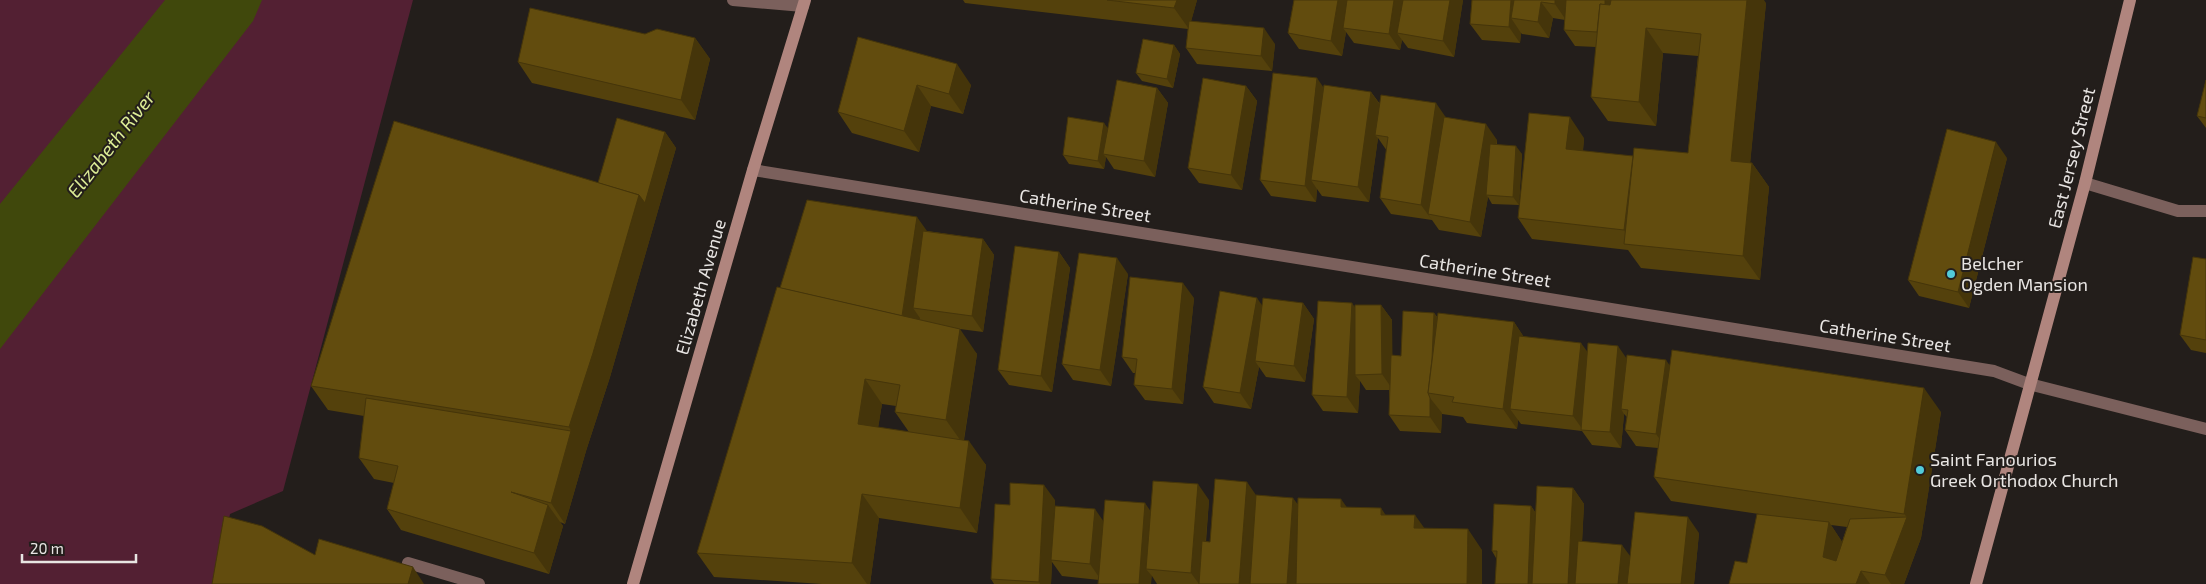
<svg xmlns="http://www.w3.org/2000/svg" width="2206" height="584" font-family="'Exo 2',sans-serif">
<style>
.green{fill:#532033}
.water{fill:#40480c}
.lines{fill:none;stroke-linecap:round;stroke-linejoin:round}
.lane{stroke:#7b605c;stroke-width:12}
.street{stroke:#7b605c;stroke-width:12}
.secondary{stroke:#b0857e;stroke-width:12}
.wall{fill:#54410c;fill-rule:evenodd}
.shaded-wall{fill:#45350a}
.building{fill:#624c0e;stroke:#45350a}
.poi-dot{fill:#52cbd9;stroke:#231e1b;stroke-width:2}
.labels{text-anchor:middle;stroke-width:4;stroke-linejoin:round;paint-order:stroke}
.street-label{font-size:18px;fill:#e8e5e3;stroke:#231e1b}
.poi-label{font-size:18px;fill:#e8e5e3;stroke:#231e1b;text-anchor:start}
.water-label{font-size:19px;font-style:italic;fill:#dcec95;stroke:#231e1b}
</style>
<rect width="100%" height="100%" fill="#231e1b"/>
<polygon class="green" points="0,0 413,0 283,491 230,514 217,584 0,584"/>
<polygon class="water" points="165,0 262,0 253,21 0,349 0,204"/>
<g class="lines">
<g class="lane">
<polyline points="733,0 803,6"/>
<polyline points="2085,183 2178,211 2206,211"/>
</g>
<g class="street">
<polyline points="753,170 1994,371 2029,384 2206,429"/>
<polyline points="408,563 479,584"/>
</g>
<g class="secondary">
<polyline points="633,584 753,170 805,0"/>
<polyline points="1976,584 2085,183 2130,0"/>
</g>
</g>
<g class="wall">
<polygon points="963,0 1197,0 1191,21 1275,44 1272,71 1197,64 1186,48 1188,29 965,3"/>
<polygon points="1294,0 1463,0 1454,57 1408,48 1402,40 1400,50 1354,43 1346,32 1342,56 1299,49 1288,33"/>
<polygon points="1472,0 1766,3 1750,163 1752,163 1769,187 1760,280 1641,268 1628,250 1532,239 1518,218 1584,138 1583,151 1633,158 1688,153 1698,56 1663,53 1656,126 1608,121 1591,97 1596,47 1575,46 1564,30 1565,20 1553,18 1549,38 1522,34 1521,33 1520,43 1482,40 1470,24"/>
<polygon points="858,37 971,85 963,114 931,106 919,152 852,133 838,112"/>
<polygon points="695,38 710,59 695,120 532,83 518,62"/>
<polygon points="1174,45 1180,54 1173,88 1142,81 1136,73"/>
<polygon points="2206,80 2206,128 2197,116"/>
<polygon points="1246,86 1257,101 1242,190 1199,183 1188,168"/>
<polygon points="1157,88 1168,103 1155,177 1114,169 1106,157 1104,169 1069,164 1063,155 1108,129"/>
<polygon points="1324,88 1371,92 1380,104 1445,117 1497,140 1497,145 1522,154 1519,205 1492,204 1488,197 1481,237 1439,230 1432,220 1391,214 1380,198 1387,151 1378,138 1369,202 1322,196 1317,189 1316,202 1271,196 1260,180"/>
<polygon points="665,132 676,148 610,377 586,451 565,524 560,522 563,526 549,574 401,530 387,509 394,483 374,479 359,458 364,416 328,410 311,386 598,183"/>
<polygon points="2007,158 1969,308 1919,296 1908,280"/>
<path d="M927 231 983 239 994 255 983 332 952 328 977 354 964 440 986 465 977 533 879 518 870 584H822L714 577 697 553 780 288ZM882 404 896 406 895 412 909 432 878 427Z"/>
<polygon points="1059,252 1070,268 1052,392 1009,385 998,370"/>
<polygon points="2206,259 2206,353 2191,350 2180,335"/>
<polygon points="1128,274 1111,386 1073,380 1062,364"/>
<polygon points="1194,298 1183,404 1145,400 1134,385 1135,373 1133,373 1122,357"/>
<polygon points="1303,303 1314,319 1305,382 1266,377 1259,367 1251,409 1214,403 1203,387 1262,306"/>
<path d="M1381 305 1392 320V355L1401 356 1434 313 1438 318 1514 322 1523 336 1588 352 1941 412 1921 538 1904 584H1729L1747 563 1759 514 1671 501 1654 477 1658 448 1636 446 1625 430 1627 417 1624 414 1621 448 1592 445 1582 431 1521 424 1518 420 1517 429 1467 423 1463 417 1442 414V413L1441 433 1400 431 1389 415V390H1366L1360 381 1358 413 1323 411 1312 395 1355 306ZM1831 525 1847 527 1842 542Z"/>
<polygon points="1573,488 1584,504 1582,541 1630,557 1699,533 1694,584 1496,558 1492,551 1531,506 1535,512"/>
<polygon points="1256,495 1298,504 1347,508 1385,515 1424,528 1482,550 1482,584 1157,584 1152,576 1099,580 1062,576 1052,562 1051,584 994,584 991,579 1010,505 1055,500 1053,532 1104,522 1151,511 1209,500 1206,542 1210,542"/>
</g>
<g class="shaded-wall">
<polygon points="1177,0 1197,0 1189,29 1174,8"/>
<polygon points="1338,0 1351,0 1343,28 1346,32 1342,56 1331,41"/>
<polygon points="1394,0 1408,0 1397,33 1402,40 1400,50 1389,34"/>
<polygon points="1450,0 1463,0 1454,57 1443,41"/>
<polygon points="1511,0 1524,0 1511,18 1521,33 1520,43 1509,27"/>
<polygon points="1555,0 1568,0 1566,20 1555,4"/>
<polygon points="1605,0 1617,0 1604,32"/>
<polygon points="1747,0 1764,0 1766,3 1748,185 1731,161"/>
<polygon points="1541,2 1553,18 1549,38 1538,22"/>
<polygon points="1264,28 1275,44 1272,71 1261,56"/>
<polygon points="1646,28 1663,53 1656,126 1639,102"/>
<polygon points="695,38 710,59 695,120 681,100"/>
<polygon points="1174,45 1180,54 1173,88 1167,79"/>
<polygon points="957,64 971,85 963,114 949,94"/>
<polygon points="1317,78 1328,94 1311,180 1317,189 1316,202 1305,186"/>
<polygon points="917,85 931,106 919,152 904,131"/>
<polygon points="1246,86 1257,101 1242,190 1231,175"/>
<polygon points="1157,88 1168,103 1155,177 1144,161"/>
<polygon points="1371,92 1382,108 1375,135 1378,138 1369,202 1358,187"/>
<polygon points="1436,103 1447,119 1428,214 1432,220 1421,205"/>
<polygon points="1570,117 1584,138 1581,170 1566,149"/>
<polygon points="1104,123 1110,131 1103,154 1106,157 1104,169 1098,161"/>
<polygon points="1486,124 1497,140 1488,195 1486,195 1488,197 1481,237 1470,222"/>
<polygon points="665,132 676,148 610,377 586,451 565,524 551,503 571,431 569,427 639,195"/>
<polygon points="1996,142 2007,158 1969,308 1958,292"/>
<polygon points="1516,146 1522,154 1519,205 1513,197"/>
<polygon points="1633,156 1647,177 1634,245 1624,230"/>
<polygon points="1752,163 1769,187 1760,280 1743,256"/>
<polygon points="917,217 932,238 913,308 920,318 917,339 902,319"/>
<polygon points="983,239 994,255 983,332 972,316"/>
<polygon points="1059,252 1070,268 1052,392 1041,376"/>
<polygon points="1117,258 1128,274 1111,386 1100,370"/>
<polygon points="1183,283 1194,298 1183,404 1172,389"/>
<polygon points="1257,298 1268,314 1255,361 1259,367 1251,409 1240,393"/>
<polygon points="1303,303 1314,319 1305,382 1294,366"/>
<polygon points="1352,303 1363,319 1355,375 1360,381 1358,413 1347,397"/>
<polygon points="1381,305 1392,320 1393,390 1382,374"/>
<polygon points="1434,313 1445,328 1431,394"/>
<polygon points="1514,322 1528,343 1510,409 1518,420 1517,429 1503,409"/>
<polygon points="960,329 977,354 963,444 946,420"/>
<polygon points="1581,343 1592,358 1583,430 1573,416"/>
<polygon points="1618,346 1629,362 1621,409 1624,414 1621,448 1610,432"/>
<polygon points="1666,360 1677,376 1667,449 1656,434"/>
<polygon points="865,379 882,404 875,448 858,424"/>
<polygon points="1924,388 1941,412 1921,538 1904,584 1891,584 1885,575 1907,517 1904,514"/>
<polygon points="1430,398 1442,413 1441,433 1430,417"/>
<polygon points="969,441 986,465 977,533 960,508"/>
<polygon points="1247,482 1258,498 1251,584 1239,584"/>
<polygon points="1198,484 1209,500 1202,584 1199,584 1191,573"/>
<polygon points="1044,485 1055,500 1052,561 1051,560 1052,562 1051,584 1040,584 1039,582"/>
<polygon points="1573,488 1584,504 1580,584 1568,584"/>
<polygon points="862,494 879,518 870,584 867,584 852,563"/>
<polygon points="1293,498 1305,514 1300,584 1287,584"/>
<polygon points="1341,499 1356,520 1341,507"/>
<polygon points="1145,503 1156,519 1146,569 1152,576 1151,584 1139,584"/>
<polygon points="548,505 563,526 549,574 534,553"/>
<polygon points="1531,506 1542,522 1539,584 1528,584"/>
<polygon points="1381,508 1395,529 1381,515"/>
<polygon points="1095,509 1106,525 1101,580 1090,564"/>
<polygon points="1415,515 1430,536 1414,528"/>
<polygon points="1688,517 1699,533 1694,584 1681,584"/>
<polygon points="1829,522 1843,543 1837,578 1823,557"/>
<polygon points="1468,529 1482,550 1482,584 1467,584"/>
<polygon points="1622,545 1633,560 1631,584 1618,584"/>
<polygon points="413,567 424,584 408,584"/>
<polygon points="1861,571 1870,584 1856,584"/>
</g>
<g class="building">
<polygon points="1107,0 1177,0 1174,8"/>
<polygon points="1294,0 1338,0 1331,41 1288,33"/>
<polygon points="1347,0 1394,0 1389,34 1343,28"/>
<polygon points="1403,0 1450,0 1443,41 1397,33"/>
<polygon points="1472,0 1511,0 1509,27 1470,24"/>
<polygon points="1514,0 1555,0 1555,4 1541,2 1538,22 1511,18"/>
<polygon points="1566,0 1605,0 1605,5 1600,4 1597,32 1564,30"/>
<polygon points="1611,0 1747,0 1731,161 1752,163 1743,256 1624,244 1634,148 1688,153 1701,34 1646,28 1639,102 1591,97 1600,4 1610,5"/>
<polygon points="530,8 645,34 657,29 695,38 681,100 518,62"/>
<polygon points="1189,21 1264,28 1261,56 1186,48"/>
<polygon points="858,37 957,64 949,94 917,85 904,131 838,112"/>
<polygon points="1143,39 1174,45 1167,79 1136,73"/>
<polygon points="1273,73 1317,78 1305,186 1260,180"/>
<polygon points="1203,78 1246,86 1231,175 1188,168"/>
<polygon points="1117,80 1157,88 1144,161 1103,154"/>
<polygon points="2206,80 2206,118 2197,116"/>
<polygon points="1324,85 1371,92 1358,187 1311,180"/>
<polygon points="1381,95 1436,103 1421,205 1380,198 1388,137 1375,135"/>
<polygon points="1529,113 1570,117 1566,149 1633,156 1624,230 1518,218"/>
<polygon points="1068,117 1104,123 1098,161 1063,155"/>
<polygon points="1444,117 1486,124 1470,222 1428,214"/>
<polygon points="617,118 665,132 645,203 639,195 598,183"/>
<polygon points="394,121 639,195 593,353 569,427 311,386"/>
<polygon points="1947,129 1996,142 1958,292 1908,280"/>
<polygon points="1490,144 1516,146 1513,197 1486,195"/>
<polygon points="807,200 917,217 902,316 780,288"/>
<polygon points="923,231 983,239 972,316 913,308"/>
<polygon points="1015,246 1059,252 1041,376 998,370"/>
<polygon points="1079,253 1117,258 1100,370 1062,364"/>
<polygon points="2193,257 2206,259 2206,340 2180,335"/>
<polygon points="1130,277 1183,283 1172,389 1134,385 1137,359 1122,357"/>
<polygon points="777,287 960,329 946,420 895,412 900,385 865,379 858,424 969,441 960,508 862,494 852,563 697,553"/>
<polygon points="1220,291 1257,298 1240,393 1203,387"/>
<polygon points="1263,298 1303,303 1294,366 1255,361"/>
<polygon points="1318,301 1352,303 1347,397 1312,395"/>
<polygon points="1355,305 1381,305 1382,374 1355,375"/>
<polygon points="1403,311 1434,313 1432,359 1428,393 1430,398 1430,417 1389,415 1391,355 1401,356"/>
<polygon points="1438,313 1514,322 1503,409 1452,402 1454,397 1428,393"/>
<polygon points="1519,336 1581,343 1573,416 1510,409"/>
<polygon points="1588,343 1618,346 1610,432 1581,430"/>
<polygon points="1672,350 1924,388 1904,514 1654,477"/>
<polygon points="1627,355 1666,360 1656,434 1625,430 1628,410 1621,409"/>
<polygon points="366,398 571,431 551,503 511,492 548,505 534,553 387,509 398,466 359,458"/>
<polygon points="1215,479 1247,482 1239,584 1199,584 1202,541 1210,542"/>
<polygon points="1153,481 1198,484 1191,573 1146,569"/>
<polygon points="1010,483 1044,485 1039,582 991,579 995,504 1010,505"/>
<polygon points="1537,486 1573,488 1568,584 1532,584"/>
<polygon points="1256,495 1293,498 1287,584 1250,584"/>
<polygon points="1298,498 1341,499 1341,507 1381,508 1381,515 1415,515 1414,528 1468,529 1467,584 1296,584"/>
<polygon points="1105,500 1145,503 1139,584 1098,584"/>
<polygon points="1494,504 1531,506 1528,584 1495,584 1497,551 1492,551"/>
<polygon points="1055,506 1095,509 1090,564 1051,560"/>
<polygon points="1635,512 1688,517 1681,584 1627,584"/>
<polygon points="1757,514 1829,522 1823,557 1836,561 1850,519 1907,517 1885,575 1861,571 1856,584 1729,584 1735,561 1747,563"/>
<polygon points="224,516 262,526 315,555 319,539 413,567 408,584 212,584"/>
<polygon points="1578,541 1622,545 1618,584 1575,584"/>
</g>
<g class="poi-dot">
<circle cx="1951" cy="274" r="5"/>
<circle cx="1920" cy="470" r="5"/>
</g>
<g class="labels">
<g class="street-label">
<text transform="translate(2072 158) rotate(-76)" y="6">East Jersey Street</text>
<text transform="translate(1085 206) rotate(9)" y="6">Catherine Street</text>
<text transform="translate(1485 271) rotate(9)" y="6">Catherine Street</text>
<text transform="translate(701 287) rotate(-74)" y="6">Elizabeth Avenue</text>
<text transform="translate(1885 336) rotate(9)" y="6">Catherine Street</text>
</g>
<g class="poi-label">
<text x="1961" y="270">Belcher<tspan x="1961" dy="21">Ogden Mansion</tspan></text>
<text x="1930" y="466">Saint Fanourios<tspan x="1930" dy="21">Greek Orthodox Church</tspan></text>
</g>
<g class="water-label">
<text transform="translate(111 144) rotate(-52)" y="7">Elizabeth River</text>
</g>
</g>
<path d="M22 554v8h114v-8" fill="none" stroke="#e8e5e3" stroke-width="2.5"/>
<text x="30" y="554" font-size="15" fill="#e8e5e3" stroke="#231e1b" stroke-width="4" paint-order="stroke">20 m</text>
</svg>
